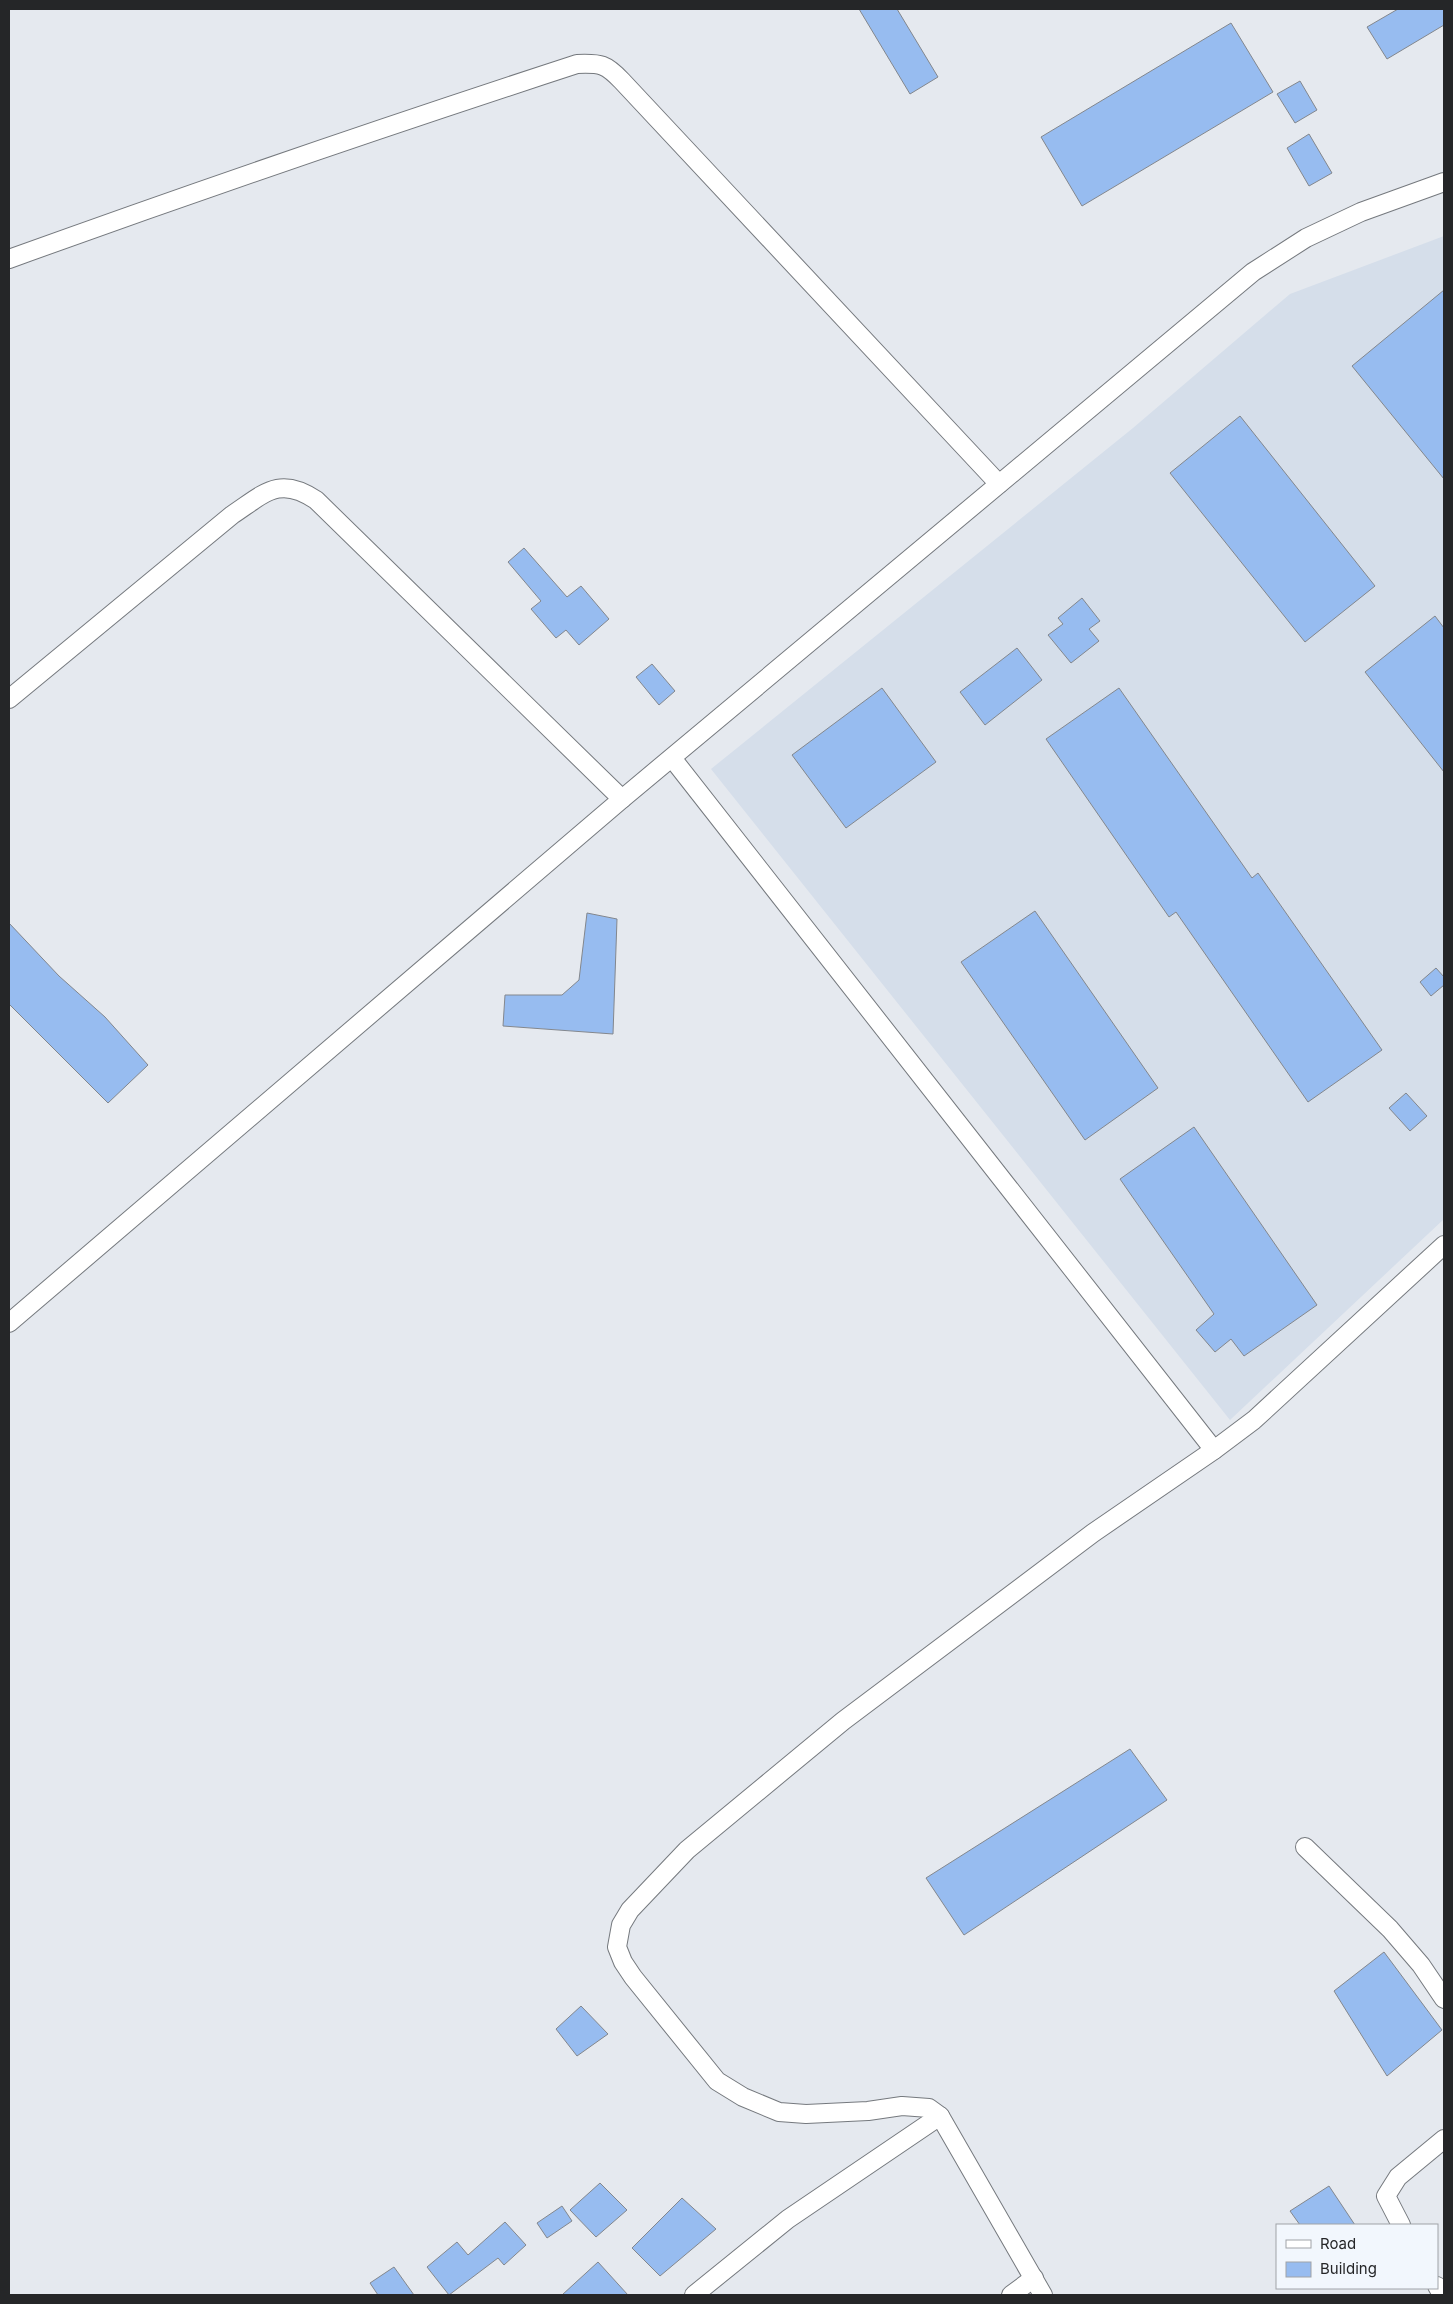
<svg xmlns="http://www.w3.org/2000/svg" width="1453" height="2304" font-family="Inter,sans-serif">
<style>
.built{fill:#d5deea}
.building{fill:#97bcf0;stroke:#83878d}
.lines{fill:none;stroke-linecap:round;stroke-linejoin:round}
.street-casing{stroke:#75797e;stroke-width:20}
.street{stroke:#fff;stroke-width:18}
</style>
<rect width="100%" height="100%" fill="#e5e9ef"/>
<polygon class="built" points="1444,236 1444,1219 1230,1420 711,769 1133,428 1290,294"/>
<g class="building">
<polygon points="859,9 897,9 938,77 910,94"/>
<polygon points="1398,9 1444,9 1444,25 1387,59 1367,27"/>
<polygon points="1231,23 1273,92 1082,206 1041,137"/>
<polygon points="1300,81 1317,110 1295,123 1277,94"/>
<polygon points="1309,134 1332,173 1309,186 1287,148"/>
<polygon points="1444,290 1444,479 1352,366"/>
<polygon points="1240,416 1375,586 1305,642 1170,473"/>
<polygon points="524,548 567,597 581,586 609,619 579,645 566,630 556,638 531,609 541,601 508,562"/>
<polygon points="1082,598 1100,621 1089,629 1099,641 1071,663 1048,635 1063,624 1058,618"/>
<polygon points="1435,616 1444,628 1444,772 1365,672"/>
<polygon points="1017,648 1042,680 985,725 960,692"/>
<polygon points="652,664 675,691 659,705 636,677"/>
<polygon points="882,688 936,762 846,828 792,755"/>
<polygon points="1119,688 1252,878 1258,873 1382,1050 1308,1102 1176,912 1169,917 1046,739"/>
<polygon points="1035,911 1158,1088 1085,1140 961,962"/>
<polygon points="587,913 617,919 613,1034 503,1026 505,995 562,995 579,980"/>
<polygon points="9,923 59,976 105,1017 148,1065 108,1103 9,1004"/>
<polygon points="1436,968 1444,977 1444,985 1431,996 1420,982"/>
<polygon points="1406,1093 1427,1116 1410,1131 1389,1108"/>
<polygon points="1194,1127 1317,1305 1244,1356 1231,1339 1215,1352 1196,1330 1214,1314 1120,1179"/>
<polygon points="1130,1749 1167,1800 964,1935 926,1878"/>
<polygon points="1384,1952 1442,2030 1387,2076 1334,1991"/>
<polygon points="581,2006 608,2034 577,2056 556,2029"/>
<polygon points="600,2183 627,2210 596,2237 570,2210"/>
<polygon points="1329,2186 1355,2225 1300,2225 1290,2211"/>
<polygon points="682,2198 716,2229 660,2276 632,2248"/>
<polygon points="562,2206 572,2221 547,2238 537,2223"/>
<polygon points="505,2222 526,2245 504,2265 498,2258 449,2295 427,2267 457,2242 468,2255"/>
<polygon points="598,2262 628,2295 562,2295"/>
<polygon points="394,2267 414,2295 378,2295 370,2283"/>
</g>
<g class="lines">
<defs>
<g id="street">
<path d="M9 259C197 191 387 126 577 64 601 63 606 64 622 81L999 484"/>
<path d="M9 699 232 515C264 494 279 475 316 500L622 799"/>
<polyline points="672,758 1214,1450"/>
<polyline points="9,1323 622,799 1253,272 1306,238 1361,212 1444,182"/>
<polyline points="1305,1847 1390,1929 1421,1965 1444,1999"/>
<polyline points="1401,2225 1386,2196 1398,2177 1444,2139"/>
<polyline points="1437,2286 1442,2295"/>
<polyline points="694,2295 788,2219 940,2116"/>
<polyline points="1011,2295 1034,2278"/>
<polyline points="1043,2295 940,2116 929,2108 902,2106 868,2111 806,2114 779,2112 743,2097 717,2081 633,1977 623,1962 617,1947 621,1925 630,1910 687,1850 843,1721 1093,1533 1214,1450 1254,1420 1444,1245"/>
</g>
</defs>
<use href="#street" class="street-casing"/>
<use href="#street" class="street"/>
</g>
<rect width="1453" height="2304" fill="none" stroke="#252628" stroke-width="20"/>
<rect x="1276" y="2224" width="162" height="65" fill="#f2f7fd" stroke="#a0a3a8"/>
<rect x="1286" y="2240" width="25" height="8" fill="#ffffff" stroke="#a0a3a8"/>
<text x="1320" y="2249" font-size="15" fill="#252628">Road</text>
<rect x="1286" y="2262" width="25" height="15" fill="#97bcf0" stroke="#a0a3a8"/>
<text x="1320" y="2274" font-size="15" fill="#252628">Building</text>
</svg>
